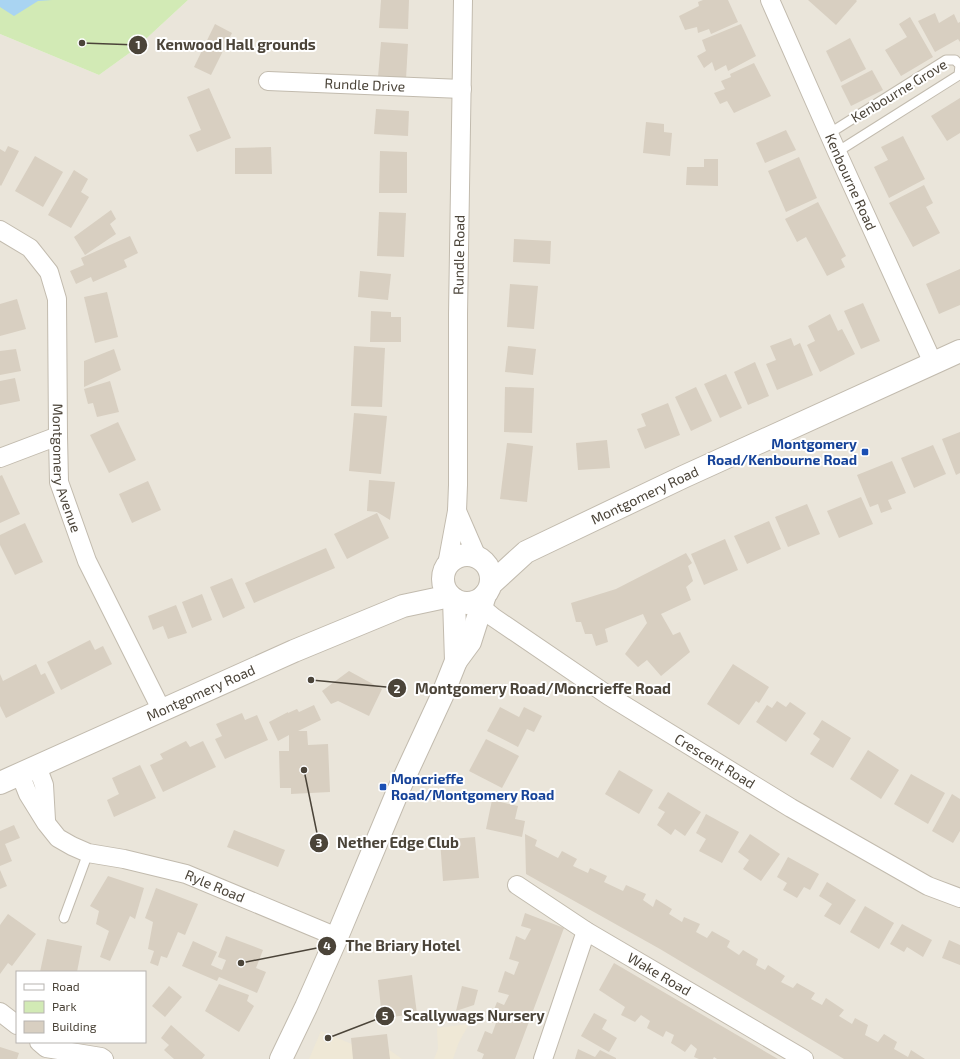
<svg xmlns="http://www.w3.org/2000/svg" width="960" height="1059" font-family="'Exo 2',sans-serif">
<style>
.residential{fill:#eae5da;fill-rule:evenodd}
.education{fill:#efe8d6}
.green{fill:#d2eab5}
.water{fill:#a9d4f2}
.building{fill:#d8cfc1}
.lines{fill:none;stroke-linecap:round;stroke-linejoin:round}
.service-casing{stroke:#c2bbae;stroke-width:11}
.minor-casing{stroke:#c2bbae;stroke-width:20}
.tertiary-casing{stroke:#c2bbae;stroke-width:24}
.service{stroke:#fff;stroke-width:9}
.minor{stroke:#fff;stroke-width:18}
.tertiary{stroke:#fff;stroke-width:22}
.transit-dot{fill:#1a4fb4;stroke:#fff;stroke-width:1.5}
.labels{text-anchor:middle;stroke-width:4;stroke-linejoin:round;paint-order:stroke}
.street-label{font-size:14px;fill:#4b4439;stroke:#fff}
.transit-label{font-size:14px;font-weight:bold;fill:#164399;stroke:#fff;text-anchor:end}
.leader{fill:none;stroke:#4b4439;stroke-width:1.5}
.callout-dot{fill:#4b4439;stroke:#fff;stroke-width:1.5}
.mark-label{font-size:12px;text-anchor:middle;font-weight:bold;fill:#fff}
.callout-label{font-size:15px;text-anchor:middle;font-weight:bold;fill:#4b4439;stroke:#fff;stroke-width:4;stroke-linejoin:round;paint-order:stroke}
</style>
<rect width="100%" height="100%" fill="#f6f3ec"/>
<path class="residential" d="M188 0H960V1059H0V34L99 75 135 49ZM17 972H145V1042H17Z"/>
<g class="education">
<polygon points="469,1024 459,1042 453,1059 434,1059 438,1049 437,1028"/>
<polygon points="321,1031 361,1048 384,1046 402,1059 309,1059"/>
</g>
<polygon class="green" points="0,0 188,0 135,49 99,75 0,34"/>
<polygon class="water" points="0,0 52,0 38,1 14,16 0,7"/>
<g class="building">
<polygon points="381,0 409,0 408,29 379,28"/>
<polygon points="703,0 728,0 738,22 711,34 709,29 698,33 697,27 685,30 679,16 699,6 698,2"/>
<polygon points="808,0 856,0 857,1 836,25"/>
<polygon points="935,13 939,23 954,14 958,23 960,22 960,42 958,39 935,52 918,21"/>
<polygon points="910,17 933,57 901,76 885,50 907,37 899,24"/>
<polygon points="215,24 232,33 211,75 194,67"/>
<polygon points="741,24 756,56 728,71 726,65 715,71 712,62 704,68 697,56 706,51 702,40"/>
<polygon points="850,38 866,69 841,82 826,51"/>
<polygon points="381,42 408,44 406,79 378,77"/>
<polygon points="754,63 771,96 734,113 727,101 720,104 714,93 725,89 721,81 731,77 730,74"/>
<polygon points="872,70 883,90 851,106 841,86"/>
<polygon points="209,88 231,138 197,152 189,135 201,130 187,97"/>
<polygon points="960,98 960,133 947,141 931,116"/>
<polygon points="376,109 409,111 408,136 374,134"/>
<polygon points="646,122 664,124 664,132 672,133 670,156 643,153"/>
<polygon points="786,130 796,150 765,163 756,143"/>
<polygon points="903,136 925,179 889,198 874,167 888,160 881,147"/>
<polygon points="8,146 19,151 1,186 0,185 0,149 5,152"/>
<polygon points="271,147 272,174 235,174 235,148"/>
<polygon points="380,151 407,152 407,193 379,193"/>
<polygon points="35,156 63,172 43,207 15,191"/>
<polygon points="799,157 817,198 786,212 768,171"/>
<polygon points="704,159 718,159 718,186 686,185 687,167 704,167"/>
<polygon points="74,170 88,179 81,192 89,197 71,228 48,215"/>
<polygon points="924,185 933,203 926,207 940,233 913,247 889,203"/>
<polygon points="818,202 846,256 841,259 845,267 827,276 806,237 797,242 785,219"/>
<polygon points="111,210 116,219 110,224 116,234 85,255 74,237"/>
<polygon points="379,212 406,213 404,257 377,256"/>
<polygon points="130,236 138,253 124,260 127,267 93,282 91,277 76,284 70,271 84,265 81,258"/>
<polygon points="514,239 551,241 550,264 513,262"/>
<polygon points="960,269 960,305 939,314 926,284"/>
<polygon points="360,271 391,274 388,300 358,297"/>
<polygon points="510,284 538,286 534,329 507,327"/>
<polygon points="107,292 118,337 95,343 84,297"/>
<polygon points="17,299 26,329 0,336 0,304"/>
<polygon points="863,303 880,341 861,349 844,311"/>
<polygon points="371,311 391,312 391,317 401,317 401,342 370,342"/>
<polygon points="830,314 838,331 842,329 855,354 820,372 807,345 815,341 808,326"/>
<polygon points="791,338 794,346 800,343 813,375 777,390 766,364 776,360 770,346"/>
<polygon points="354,346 385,348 382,407 351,406"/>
<polygon points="508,346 536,349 533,375 505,372"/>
<polygon points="16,349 21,371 0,375 0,351"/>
<polygon points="114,349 121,370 84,387 84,361"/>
<polygon points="755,362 769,396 748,405 734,372"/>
<polygon points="726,374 742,408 720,418 704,384"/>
<polygon points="15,378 20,401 0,405 0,381"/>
<polygon points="110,381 119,412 97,417 93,403 88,404 84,389"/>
<polygon points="505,387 534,388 532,433 504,432"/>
<polygon points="696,387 712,421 691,431 675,397"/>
<polygon points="668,403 680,435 645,449 637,429 646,426 641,414"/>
<polygon points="354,413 387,416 381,474 349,471"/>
<polygon points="118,422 136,460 109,473 90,435"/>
<polygon points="960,432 960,473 956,475 942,439"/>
<polygon points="607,440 610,468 578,470 576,443"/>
<polygon points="507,443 533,446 527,502 500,499"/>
<polygon points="933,445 946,474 914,488 901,458"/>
<polygon points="892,461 906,493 888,500 892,509 881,513 878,504 870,507 857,475"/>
<polygon points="2,475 20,514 0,523 0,476"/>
<polygon points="369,480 395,482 390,520 377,512 367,511"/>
<polygon points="148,481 161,510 132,523 119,494"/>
<polygon points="861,497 873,524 839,538 827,511"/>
<polygon points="807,504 820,534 788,547 775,517"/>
<polygon points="377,513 389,538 347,559 334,534"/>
<polygon points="769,521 781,549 747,564 734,536"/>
<polygon points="25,523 43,562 15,575 0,545 0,535"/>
<polygon points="725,539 738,570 704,585 691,554"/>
<polygon points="326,548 335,568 254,603 245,583"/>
<polygon points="686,553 692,563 688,566 693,581 686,587 691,600 661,614 673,635 680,632 690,652 661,676 647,660 638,667 625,654 647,623 643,614 605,629 608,642 596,646 592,634 585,634 581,622 576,622 571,603 616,589"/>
<polygon points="232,578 245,608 223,618 210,587"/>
<polygon points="202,594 212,620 192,628 182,602"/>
<polygon points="176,605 187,633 168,639 163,626 153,630 148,616"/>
<polygon points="90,640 95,650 103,646 112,664 61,690 47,662"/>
<polygon points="36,664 41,675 45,673 55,693 6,718 0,706 0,674 3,681"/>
<polygon points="733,664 769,687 759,703 756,701 739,725 707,704"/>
<polygon points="349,671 382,689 369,716 338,701 331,704 322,691"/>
<polygon points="777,701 786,707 790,702 806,713 786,742 756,722 767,705 772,708"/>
<polygon points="314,705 321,720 298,731 307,731 308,745 328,744 330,792 291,794 291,788 280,788 279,751 289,751 289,735 278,741 269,722 288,712 288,713 297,709 299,712"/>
<polygon points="500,707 519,717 524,707 542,716 534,732 527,729 518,747 487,731"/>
<polygon points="242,713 245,720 257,715 268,740 225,759 215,739 222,736 216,724"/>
<polygon points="822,720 851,738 833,768 810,754 820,739 813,734"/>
<polygon points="486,739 519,756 502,788 469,771"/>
<polygon points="186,741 190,747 203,741 216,767 163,792 150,765 163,759 160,754"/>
<polygon points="868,750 899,770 881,799 850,779"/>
<polygon points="140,765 156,798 114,817 107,800 119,794 112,778"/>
<polygon points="619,770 653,790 639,814 605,794"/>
<polygon points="911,774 945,793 928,824 894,804"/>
<polygon points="668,792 701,812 685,836 675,829 671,835 657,825 665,812 658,808"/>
<polygon points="952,794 960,799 960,831 953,843 932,831"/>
<polygon points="492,800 518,806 515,819 525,821 522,837 486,829"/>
<polygon points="706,814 739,832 722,863 699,851 706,839 696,833"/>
<polygon points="14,825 20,838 5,844 12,861 0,866 0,831"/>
<polygon points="234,830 285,850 278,867 227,847"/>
<polygon points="525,834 537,840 535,846 558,858 562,851 577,859 573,866 588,873 590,868 607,876 604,882 623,891 626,885 646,894 643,900 653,907 656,899 672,909 669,914 682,922 684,917 700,924 696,932 707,938 712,931 730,941 727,947 739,955 743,950 758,959 756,965 765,970 768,965 785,976 781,982 793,988 797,983 815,993 811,999 822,1005 826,998 844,1010 839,1016 852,1024 855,1018 868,1025 865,1035 878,1042 884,1034 897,1042 894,1049 908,1057 911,1050 925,1059 844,1059 660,949 526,874"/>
<polygon points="750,834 780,854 761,881 743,869 749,860 738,852"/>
<polygon points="475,837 479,878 443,881 440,840"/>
<polygon points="788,857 819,874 810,890 804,887 797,898 783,890 787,883 777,877"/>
<polygon points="0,870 7,886 0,889"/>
<polygon points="108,876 144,888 135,919 130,916 110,961 100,957 109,931 96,924 99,911 90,906"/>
<polygon points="827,882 856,900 840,925 824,916 832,904 819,896"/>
<polygon points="156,888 198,904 185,935 178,932 167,958 161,956 158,966 150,963 154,951 148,949 153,922 145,918"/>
<polygon points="865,906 894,923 879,949 850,932"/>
<polygon points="525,913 564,928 515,1059 482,1059 484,1054 477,1051 485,1031 492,1034 496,1023 489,1022 497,1002 504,1005 509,995 498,992 505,971 514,975 519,962 509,959 516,936 525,940 531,929 521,926"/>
<polygon points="8,914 36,934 12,966 8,963 0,974 0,925"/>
<polygon points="902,924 932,940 923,957 907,947 904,952 890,944"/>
<polygon points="226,936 263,950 256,968 266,972 257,993 219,977 217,981 182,966 193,941 217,952 211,965 222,970 226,960 218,957"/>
<polygon points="47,939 82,946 77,972 40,972"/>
<polygon points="949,940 960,945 960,965 942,958"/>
<polygon points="614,963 778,1059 717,1059 714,1057 713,1059 699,1059 694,1057 697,1049 691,1044 685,1052 671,1043 674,1035 666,1031 663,1037 647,1028 650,1021 641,1015 635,1022 621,1015 625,1007 599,990"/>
<polygon points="412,975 417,1014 382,1018 378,980"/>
<polygon points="219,984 249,995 247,1001 254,1006 239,1032 205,1011"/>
<polygon points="169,986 182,997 165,1017 152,1006"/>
<polygon points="462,986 478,990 474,1005 456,1011"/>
<polygon points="594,1013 607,1020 602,1029 617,1038 609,1052 581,1036"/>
<polygon points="171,1025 205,1055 202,1059 174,1059 164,1050 169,1045 161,1038"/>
<polygon points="387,1034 390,1059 353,1059 351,1038"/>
<polygon points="0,1047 19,1053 17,1059 0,1059"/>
<polygon points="578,1049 595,1057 600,1050 616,1058 616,1059 575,1059"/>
</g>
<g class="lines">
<defs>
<g id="service">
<polyline points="830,133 946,60 955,60 960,65 959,75 837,152"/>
<polyline points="64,918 88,853"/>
</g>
<g id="minor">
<path id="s1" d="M770 0 837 152 933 363"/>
<path id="s2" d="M268 81 462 89"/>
<path id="s3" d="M0 230 30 248 49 272 57 299 58 436 59 482 87 561 162 711"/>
<polyline points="0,458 58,436"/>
<polyline points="457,511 477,557"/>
<path id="s4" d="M447 565 457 511 458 485V314L463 0"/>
<path id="s5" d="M482 605 487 612 493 617 609 696 791 808 928 886 960 898"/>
<polyline points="37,766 44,785 46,820"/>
<path id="s6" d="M20 774 28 794 46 823 58 838 72 846 88 853 124 859 186 874 337 937"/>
<path id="s7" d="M517 885 586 931 804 1059"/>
<polyline points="0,1012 17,1025"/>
<polyline points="39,1042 46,1048 101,1057 104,1059"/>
<polyline points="543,1059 586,931"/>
</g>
<g id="tertiary">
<circle cx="467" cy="579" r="24"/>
<path id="s8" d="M491 584 526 552 683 477 960 351"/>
<polyline points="454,599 456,661"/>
<path id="s9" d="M0 783 294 651 403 606 450 596"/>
<polyline points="281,1059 306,1007 337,937 398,791 442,696 456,661 470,642 485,595"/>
</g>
</defs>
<use href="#service" class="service-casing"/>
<use href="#minor" class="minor-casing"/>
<use href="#tertiary" class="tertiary-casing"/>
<use href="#service" class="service"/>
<use href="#minor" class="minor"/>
<use href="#tertiary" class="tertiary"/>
</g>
<g class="transit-dot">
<rect x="861" y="448" width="8" height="8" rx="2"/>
<rect x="379" y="783" width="8" height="8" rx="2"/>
</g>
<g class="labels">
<g class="street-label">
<text dy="5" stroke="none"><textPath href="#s2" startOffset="97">Rundle Drive</textPath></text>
<text transform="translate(899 91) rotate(-31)" y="5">Kenbourne Grove</text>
<text dy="5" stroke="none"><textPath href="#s1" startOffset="199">Kenbourne Road</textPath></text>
<text dy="5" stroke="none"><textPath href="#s4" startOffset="311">Rundle Road</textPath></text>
<text dy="5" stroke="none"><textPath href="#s3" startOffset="264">Montgomery Avenue</textPath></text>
<text dy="5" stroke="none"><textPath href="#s8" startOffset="179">Montgomery Road</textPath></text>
<text dy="5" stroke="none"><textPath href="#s9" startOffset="220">Montgomery Road</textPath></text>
<text dy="5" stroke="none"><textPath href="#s5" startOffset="281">Crescent Road</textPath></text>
<text dy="5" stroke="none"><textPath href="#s6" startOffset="240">Ryle Road</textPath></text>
<text dy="5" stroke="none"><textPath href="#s7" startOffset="168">Wake Road</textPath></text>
</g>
<g class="transit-label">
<text x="857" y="449">Montgomery<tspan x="857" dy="16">Road/Kenbourne Road</tspan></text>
<text x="391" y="784" text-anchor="start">Moncrieffe<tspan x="391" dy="16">Road/Montgomery Road</tspan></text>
</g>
</g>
<path class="leader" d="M82 43L138 45M311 680L397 688M304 770L319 843M241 963L327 946M328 1038L385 1016"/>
<g class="callout-dot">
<circle cx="82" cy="43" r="4"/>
<circle cx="311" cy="680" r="4"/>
<circle cx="304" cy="770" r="4"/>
<circle cx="241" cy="963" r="4"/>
<circle cx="328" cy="1038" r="4"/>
<circle cx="138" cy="45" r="10"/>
<circle cx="397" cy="688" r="10"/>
<circle cx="319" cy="843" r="10"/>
<circle cx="327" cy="946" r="10"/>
<circle cx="385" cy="1016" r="10"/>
</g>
<g class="mark-label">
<text x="138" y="49">1</text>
<text x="397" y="693">2</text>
<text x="319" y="847">3</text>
<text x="327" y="950">4</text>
<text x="385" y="1020">5</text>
</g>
<g class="callout-label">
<text x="236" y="50">Kenwood Hall grounds</text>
<text x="543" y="694">Montgomery Road/Moncrieffe Road</text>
<text x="398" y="848">Nether Edge Club</text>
<text x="403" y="951">The Briary Hotel</text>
<text x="474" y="1021">Scallywags Nursery</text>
</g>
<rect x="16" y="971" width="130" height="72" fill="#ffffff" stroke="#b7b4b0"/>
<rect x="24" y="984" width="20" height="6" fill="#ffffff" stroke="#b7b4b0"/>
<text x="52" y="991" font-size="12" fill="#4b4439">Road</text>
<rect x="24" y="1001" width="20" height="12" fill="#d2eab5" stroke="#b7b4b0"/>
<text x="52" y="1011" font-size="12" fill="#4b4439">Park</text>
<rect x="24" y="1021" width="20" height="12" fill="#d8cfc1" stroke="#b7b4b0"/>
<text x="52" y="1031" font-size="12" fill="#4b4439">Building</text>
</svg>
